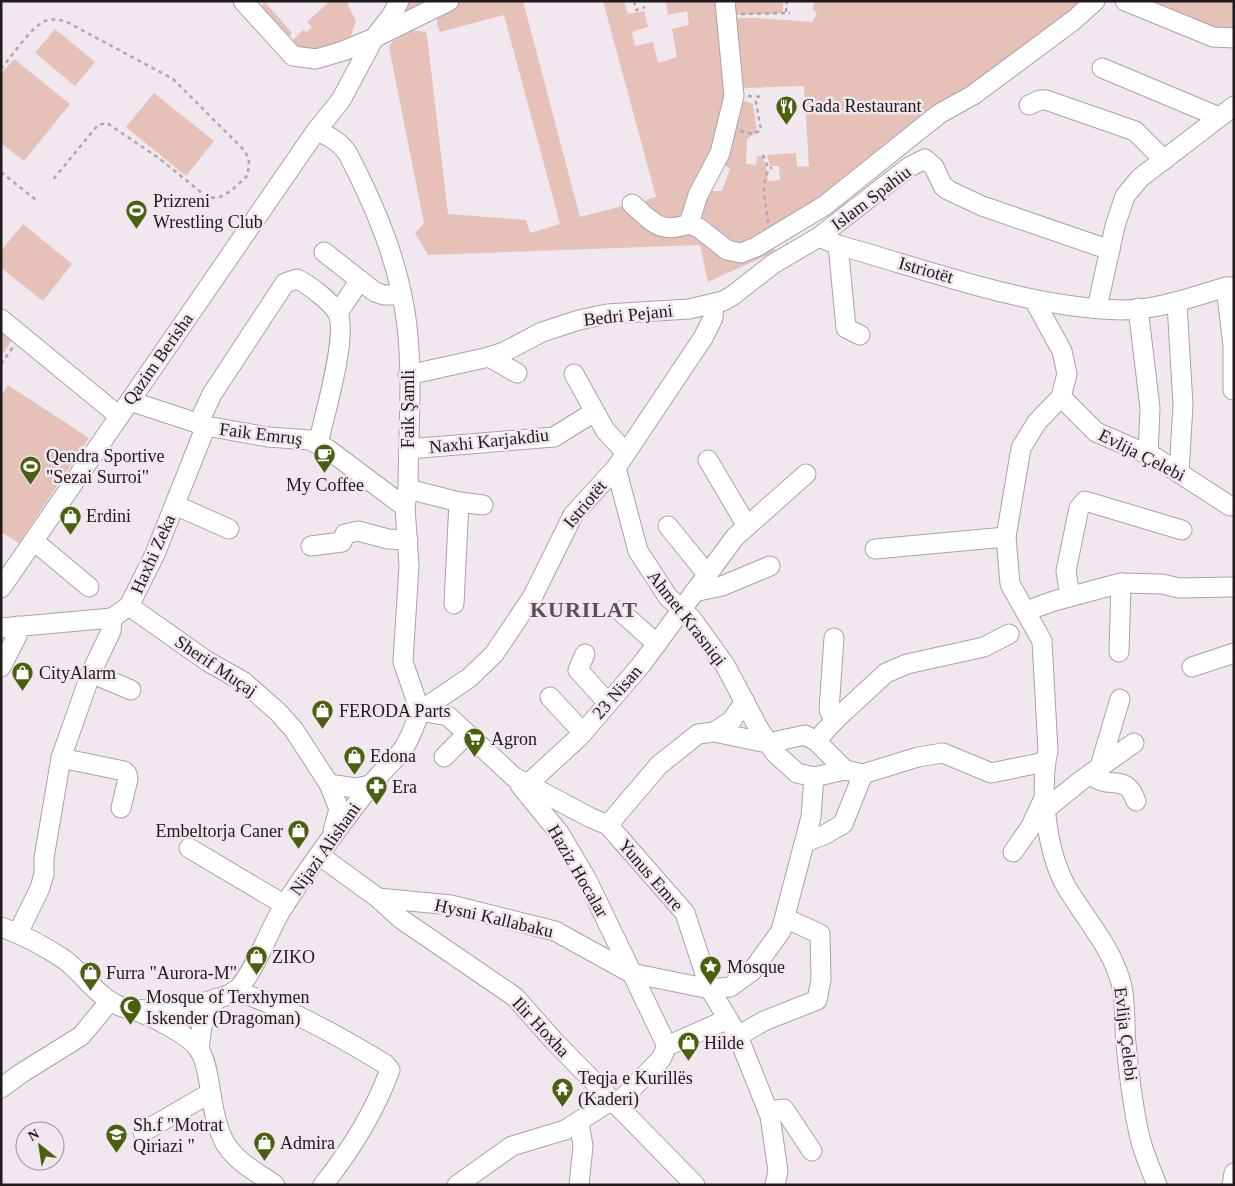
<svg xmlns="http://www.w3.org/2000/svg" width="1235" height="1186" font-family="'Times New Roman',serif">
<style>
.green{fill:#e6c1b8}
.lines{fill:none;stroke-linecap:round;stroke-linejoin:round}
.minor-casing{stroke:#aba1a9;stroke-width:21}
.path{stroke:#b0a7ae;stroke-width:2.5;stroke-dasharray:4 4;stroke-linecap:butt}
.minor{stroke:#fff;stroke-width:19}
.labels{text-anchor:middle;stroke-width:5;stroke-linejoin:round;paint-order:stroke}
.poi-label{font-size:18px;fill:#1e1a1d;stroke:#f1e7ef;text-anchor:start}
.street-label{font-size:18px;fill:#1e1a1d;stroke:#f1e7ef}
.district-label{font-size:22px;font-weight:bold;letter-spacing:1px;fill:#595057;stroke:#f1e7ef}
</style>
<rect width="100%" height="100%" fill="#f1e7ef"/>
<g class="green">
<polygon points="330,1 349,1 348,5 356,21 349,41 312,50 292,44 292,41 303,30 306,32 312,27 307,22"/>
<polygon points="402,1 440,1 407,18 399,9"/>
<polygon points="460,1 523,1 580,217 630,204 696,230 726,252 769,242 776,251 708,282 700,245 428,255 415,233 424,223 389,47 392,42 410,30 426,32 427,36 448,214 526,220 530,233 560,224 504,15 440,32 437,25 437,14"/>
<polygon points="603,1 624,1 628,14 644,11 648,27 632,32 635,46 653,42 658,63 677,57 672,29 689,25 687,11 668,15 666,1 721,1 729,101 690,209 675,225 647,210 646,200 656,197"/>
<polygon points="726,1 786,1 783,3 783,13 790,13 727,15"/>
<polygon points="807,1 1095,1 1074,20 741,253 699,228 703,191 722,191 730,169 721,162 740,104 745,101 753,104 757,132 747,139 746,164 756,165 757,156 762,156 767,170 768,181 780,180 779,166 770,166 767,155 796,153 797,167 809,166 804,86 740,88 729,18 757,18 812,22 817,14 813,9 814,2"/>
<polygon points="1125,1 1234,1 1234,31 1217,32"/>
<polygon points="265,2 292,33 287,38 260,7"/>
<polygon points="55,29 95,62 75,86 35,53"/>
<polygon points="14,59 70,104 24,161 1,143 1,74"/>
<polygon points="154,93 214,141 186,176 126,127"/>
<polygon points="23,224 72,264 43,301 1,268 1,251"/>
<polygon points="1,331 12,340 1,357"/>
<polygon points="8,385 89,438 19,543 1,532 1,396"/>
<polygon points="200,1011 195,1028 188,1038 165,1014"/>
</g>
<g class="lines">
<defs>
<g id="minor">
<polyline points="243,1 293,56 316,59 343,51 374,38 449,1"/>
<polyline points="1125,1 1213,37 1234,38"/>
<polyline points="1102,68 1219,117"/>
<polyline points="1029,105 1040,100 1046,100 1135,131 1164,160"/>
<path d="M316 131C330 136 340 142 348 154 376 208 400 265 407 326 413 380 408 436 408 489L405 507 409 566 403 662 420 711"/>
<path d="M632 204C654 223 659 234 689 224L698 195 720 153 734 96 725 1"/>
<polyline points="689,224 699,228 727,250 741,253 756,247 824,206 939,114 973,95 1074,20 1095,1"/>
<path d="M819 237 838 245C928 270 1028 308 1122 310 1158 310 1192 297 1226 287H1234"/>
<polyline points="838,245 846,328 860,335"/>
<polyline points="324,252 375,292 384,295 402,295"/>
<polyline points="1226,287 1233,346 1233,390"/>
<path d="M1034 300 1062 351 1067 374 1061 397 1037 422 1021 448 1006 537 1010 584 1042 641 1048 751C1039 789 1047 854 1067 888 1086 920 1114 950 1122 987 1126 1006 1124 1025 1126 1044 1129 1075 1133 1108 1140 1138 1144 1154 1151 1170 1157 1185"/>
<polyline points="1177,303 1183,405 1179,473"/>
<polyline points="1097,308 1115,226 1125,196 1140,178 1234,106"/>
<polyline points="1138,308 1150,408 1148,454"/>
<polyline points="338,313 360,280"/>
<polyline points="1,319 119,416"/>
<polyline points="489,357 517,373"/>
<polyline points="574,374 605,430 626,453"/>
<polyline points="408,375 489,357 504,352 542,332 579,320 607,314 689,309 723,301 732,296 773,264 819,237 909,167 925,159 934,167 943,186 948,190 982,206 1110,250"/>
<polyline points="1061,397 1096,432 1156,458 1230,506"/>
<polyline points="130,401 206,426 268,437 310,440 329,450 405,507"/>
<path d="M198 424 212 394 285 283 297 279C308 284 333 303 338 314 348 335 324 417 318 444"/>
<polyline points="408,449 554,437 594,412"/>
<polyline points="708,460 747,526"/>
<polyline points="616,468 638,551 668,597 692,619 725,665 759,729 775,753 797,773 814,777 845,770 863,774"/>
<polyline points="408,489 459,502"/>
<polyline points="175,505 229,529"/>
<polyline points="668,526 707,574"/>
<polyline points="34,541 89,587"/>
<polyline points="311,546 342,542 345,534 358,531 388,539 408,540"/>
<polyline points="875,549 1006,537"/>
<polyline points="1,588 316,131 341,100 374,38 392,15 399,1"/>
<polyline points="694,592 722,586 770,566"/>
<polyline points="1070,597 1066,571 1079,508 1085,501 1182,530"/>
<polyline points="454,604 459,502 483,505"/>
<polyline points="129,606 207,661 244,682 278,712 294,730 329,784 355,788 370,785"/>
<polyline points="620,611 657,644"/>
<polyline points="1026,611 1054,601 1121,583 1162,584 1179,588 1234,587"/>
<polyline points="1,628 112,618"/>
<polyline points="1119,652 1121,583"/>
<polyline points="585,654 578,670 608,703"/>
<polyline points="1,667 17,636 18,626"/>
<polyline points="1192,667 1234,653"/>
<polyline points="91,673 131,690"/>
<polyline points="550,697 583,733"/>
<polyline points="420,711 448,716 514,777 591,818 608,825 685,913 710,989 738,1036 770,1116 778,1171 775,1185"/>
<polyline points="420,711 469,678 494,654 533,596 573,515 616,468 703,338 713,318 714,304"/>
<polyline points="835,720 886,673 907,664 984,647 1009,634"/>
<polyline points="714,732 731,721 745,702"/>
<polyline points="816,741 835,720 829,710 834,638"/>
<polyline points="444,757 467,734"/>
<polyline points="61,758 124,771 127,774 128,779 121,808"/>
<polyline points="1099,770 1120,699"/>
<path d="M1090 774C1111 792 1125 771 1136 801"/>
<polyline points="529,783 579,737 641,665 735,537 806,474"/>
<polyline points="329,784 339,809 333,831"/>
<polyline points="520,785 560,834 586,878 667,1046"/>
<polyline points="1047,808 1083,779 1134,743"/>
<polyline points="608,825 659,765 698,734 714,732 768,743 805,735 816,741 845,770"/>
<polyline points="805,842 824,835 843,824 863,774 918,757 943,753 991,773 1045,762"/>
<polyline points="189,848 285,905"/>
<polyline points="1013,852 1030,828 1045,796"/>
<polyline points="319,855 378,898 401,919 515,997 554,1041 695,1185"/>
<polyline points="378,898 451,905 555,931 631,973 710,989 730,987 752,971 781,931 811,817 814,777"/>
<path d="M1 927C23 935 46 947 65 960 86 976 103 1006 131 1009 154 1012 215 1004 235 991 251 980 270 928 282 909 308 868 338 828 368 789 378 774 392 764 403 749 411 738 415 724 420 711"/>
<polyline points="18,933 40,888 44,874 44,858 61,758 91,673 111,631 112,618 129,606 155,554 206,426"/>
<path d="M235 991C289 1008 337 1035 385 1064L390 1070C374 1113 351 1150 323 1185"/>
<path d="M135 1011C152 1016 191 1036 200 1051 206 1061 208 1076 210 1088 213 1106 216 1127 225 1143 237 1163 257 1172 275 1185"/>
<polyline points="738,1036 764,1021 817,1000 821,980 820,934 785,918"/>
<polyline points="199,1050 202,1025 217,998"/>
<polyline points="1,1088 20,1074 81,1036 110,1001"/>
<polyline points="616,1105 661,1059 667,1046 728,1019"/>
<polyline points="768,1111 784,1109 812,1151"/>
<polyline points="574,1125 580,1128 583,1146 579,1185"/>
<polyline points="143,1132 210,1093"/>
<polyline points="457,1185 512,1146 565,1130 612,1100"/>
<polyline points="1232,1185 1234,1173"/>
</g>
</defs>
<use href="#minor" class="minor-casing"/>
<g class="path">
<polyline points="634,1 636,10 645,7"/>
<polyline points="786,12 787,1"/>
<polyline points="741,14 790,13"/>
<path d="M1 69C12 56 31 27 45 21 52 18 58 20 65 21L173 79 244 150 249 159 248 175 231 191 220 197 208 198 160 159 107 123 98 125 51 182"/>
<polyline points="748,96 763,97"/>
<polyline points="740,131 753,134 761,130 755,97"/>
<polyline points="763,155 769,170"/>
<polyline points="1,172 36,200"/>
<path d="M768 223C767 209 758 177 772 167"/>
<polyline points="1,364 13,347"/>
</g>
<use href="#minor" class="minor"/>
</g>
<defs>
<symbol id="restaurant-pin" viewBox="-11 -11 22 30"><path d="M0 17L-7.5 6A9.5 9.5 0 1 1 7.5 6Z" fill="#49610f" stroke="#f1e7ef"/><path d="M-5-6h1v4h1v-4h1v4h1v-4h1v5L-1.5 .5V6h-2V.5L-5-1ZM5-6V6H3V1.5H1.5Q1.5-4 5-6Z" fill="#fff"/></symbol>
<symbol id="stadium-pin" viewBox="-11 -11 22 30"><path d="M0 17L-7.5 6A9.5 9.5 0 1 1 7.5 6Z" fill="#49610f" stroke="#f1e7ef"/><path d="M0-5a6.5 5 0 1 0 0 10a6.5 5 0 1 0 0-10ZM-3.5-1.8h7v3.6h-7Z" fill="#fff"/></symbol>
<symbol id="cafe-pin" viewBox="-11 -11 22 30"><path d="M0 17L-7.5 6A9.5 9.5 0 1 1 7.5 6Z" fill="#49610f" stroke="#f1e7ef"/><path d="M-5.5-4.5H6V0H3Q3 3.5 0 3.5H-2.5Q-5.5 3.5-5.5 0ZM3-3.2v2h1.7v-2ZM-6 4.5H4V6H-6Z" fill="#fff"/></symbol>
<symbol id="shop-pin" viewBox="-11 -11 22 30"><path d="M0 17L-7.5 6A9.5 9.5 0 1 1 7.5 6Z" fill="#49610f" stroke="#f1e7ef"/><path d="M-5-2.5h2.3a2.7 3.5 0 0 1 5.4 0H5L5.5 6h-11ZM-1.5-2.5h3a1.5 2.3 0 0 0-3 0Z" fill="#fff"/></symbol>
<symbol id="supermarket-pin" viewBox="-11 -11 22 30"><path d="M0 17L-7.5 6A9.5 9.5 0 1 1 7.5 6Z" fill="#49610f" stroke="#f1e7ef"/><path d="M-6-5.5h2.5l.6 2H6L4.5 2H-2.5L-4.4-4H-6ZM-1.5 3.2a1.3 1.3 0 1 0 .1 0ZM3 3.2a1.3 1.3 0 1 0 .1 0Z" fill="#fff"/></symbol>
<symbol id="pharmacy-pin" viewBox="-11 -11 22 30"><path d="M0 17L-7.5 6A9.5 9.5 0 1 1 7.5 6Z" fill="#49610f" stroke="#f1e7ef"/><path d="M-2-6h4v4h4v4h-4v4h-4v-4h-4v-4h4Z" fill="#fff"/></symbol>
<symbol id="sight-pin" viewBox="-11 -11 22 30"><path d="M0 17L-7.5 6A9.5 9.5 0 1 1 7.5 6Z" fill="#49610f" stroke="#f1e7ef"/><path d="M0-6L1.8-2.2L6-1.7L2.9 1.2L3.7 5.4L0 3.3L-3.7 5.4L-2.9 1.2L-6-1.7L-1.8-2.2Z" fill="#fff"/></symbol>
<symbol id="mosque-pin" viewBox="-11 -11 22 30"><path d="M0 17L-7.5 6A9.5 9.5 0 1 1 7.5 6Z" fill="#49610f" stroke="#f1e7ef"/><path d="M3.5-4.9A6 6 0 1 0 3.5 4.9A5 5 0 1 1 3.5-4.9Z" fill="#fff"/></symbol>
<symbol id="temple-pin" viewBox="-11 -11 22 30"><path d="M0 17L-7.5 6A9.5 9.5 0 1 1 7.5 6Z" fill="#49610f" stroke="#f1e7ef"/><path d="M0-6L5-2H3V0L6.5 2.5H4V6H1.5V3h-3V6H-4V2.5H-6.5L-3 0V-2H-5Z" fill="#fff"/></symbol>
<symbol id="school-pin" viewBox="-11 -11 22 30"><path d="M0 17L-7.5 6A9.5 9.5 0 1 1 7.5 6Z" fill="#49610f" stroke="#f1e7ef"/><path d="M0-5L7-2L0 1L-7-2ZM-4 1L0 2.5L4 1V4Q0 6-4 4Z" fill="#fff"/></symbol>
</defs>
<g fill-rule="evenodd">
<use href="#restaurant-pin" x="774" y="94" width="25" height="34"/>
<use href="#stadium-pin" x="124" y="198" width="25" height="34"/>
<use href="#cafe-pin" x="312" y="442" width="25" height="34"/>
<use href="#stadium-pin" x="18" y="454" width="25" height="34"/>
<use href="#shop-pin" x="58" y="504" width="25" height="34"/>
<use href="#shop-pin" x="10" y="660" width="25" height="34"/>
<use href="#shop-pin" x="310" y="698" width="25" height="34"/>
<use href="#supermarket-pin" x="462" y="726" width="25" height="34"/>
<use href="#shop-pin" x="342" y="744" width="25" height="34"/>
<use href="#pharmacy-pin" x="364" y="774" width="25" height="34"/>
<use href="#shop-pin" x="286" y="818" width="25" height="34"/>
<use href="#shop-pin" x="244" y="944" width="25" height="34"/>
<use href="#sight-pin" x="698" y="954" width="25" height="34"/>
<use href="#shop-pin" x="78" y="960" width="25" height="34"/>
<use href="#mosque-pin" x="118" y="994" width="25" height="34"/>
<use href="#shop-pin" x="676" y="1030" width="25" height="34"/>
<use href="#temple-pin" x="550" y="1076" width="25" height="34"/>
<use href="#school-pin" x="104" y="1122" width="25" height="34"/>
<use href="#shop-pin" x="252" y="1130" width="25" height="34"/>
</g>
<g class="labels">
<g class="poi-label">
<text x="802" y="112">Gada Restaurant</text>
<text x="153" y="207">Prizreni<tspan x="153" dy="21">Wrestling Club</tspan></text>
<text x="46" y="462">Qendra Sportive<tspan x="46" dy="21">"Sezai Surroi"</tspan></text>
<text x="325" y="491" text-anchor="middle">My Coffee</text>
<text x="86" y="522">Erdini</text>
<text x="39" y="679">CityAlarm</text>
<text x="339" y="717">FERODA Parts</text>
<text x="491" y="745">Agron</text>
<text x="370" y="762">Edona</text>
<text x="392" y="793">Era</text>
<text x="283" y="837" text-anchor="end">Embeltorja Caner</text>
<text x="272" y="963">ZIKO</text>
<text x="727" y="973">Mosque</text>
<text x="106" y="979">Furra "Aurora-M"</text>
<text x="146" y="1003">Mosque of Terxhymen<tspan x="146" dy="21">Iskender (Dragoman)</tspan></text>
<text x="704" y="1049">Hilde</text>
<text x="578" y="1084">Teqja e Kurillës<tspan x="578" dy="21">(Kaderi)</tspan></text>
<text x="133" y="1131">Sh.f "Motrat<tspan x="133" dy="21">Qiriazi "</tspan></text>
<text x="280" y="1149">Admira</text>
</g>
<g class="street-label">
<text transform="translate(871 198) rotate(-37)" y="6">Islam Spahiu</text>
<text transform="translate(926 270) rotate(16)" y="6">Istriotët</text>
<text transform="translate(628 315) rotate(-6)" y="6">Bedri Pejani</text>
<text transform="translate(158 359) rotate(-55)" y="6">Qazim Berisha</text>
<text transform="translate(408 409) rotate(-90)" y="6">Faik Şamli</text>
<text transform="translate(261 434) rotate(7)" y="6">Faik Emruş</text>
<text transform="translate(489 441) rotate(-6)" y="6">Naxhi Karjakdiu</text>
<text transform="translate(1142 455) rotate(27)" y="6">Evlija Çelebi</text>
<text transform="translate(585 504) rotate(-50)" y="6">Istriotët</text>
<text transform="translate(153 554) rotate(-66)" y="6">Haxhi Zeka</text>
<text transform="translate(687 618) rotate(52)" y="6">Ahmet Krasniqi</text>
<text transform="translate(216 666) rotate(34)" y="6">Sherif Muçaj</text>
<text transform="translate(617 692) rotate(-49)" y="6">23 Nisan</text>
<text transform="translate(325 849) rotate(-55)" y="6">Nijazi Alishani</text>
<text transform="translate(578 871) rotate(60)" y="6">Haziz Hocalar</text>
<text transform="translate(651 875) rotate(49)" y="6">Yunus Emre</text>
<text transform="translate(494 918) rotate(13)" y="6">Hysni Kallabaku</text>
<text transform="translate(541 1027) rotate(47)" y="6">Ilir Hoxha</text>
<text transform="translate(1126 1034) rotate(83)" y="6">Evlija Çelebi</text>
</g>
<g class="district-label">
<text x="584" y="617">KURILAT</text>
</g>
</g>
<rect width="1235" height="1186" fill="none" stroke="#1e1a1d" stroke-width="5"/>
<g transform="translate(40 1146) rotate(330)"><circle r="24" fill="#f1e7ef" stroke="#9d959b"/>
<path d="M0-4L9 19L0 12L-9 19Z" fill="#49610f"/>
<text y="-8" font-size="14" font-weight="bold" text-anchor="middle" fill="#1e1a1d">N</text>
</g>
</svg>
